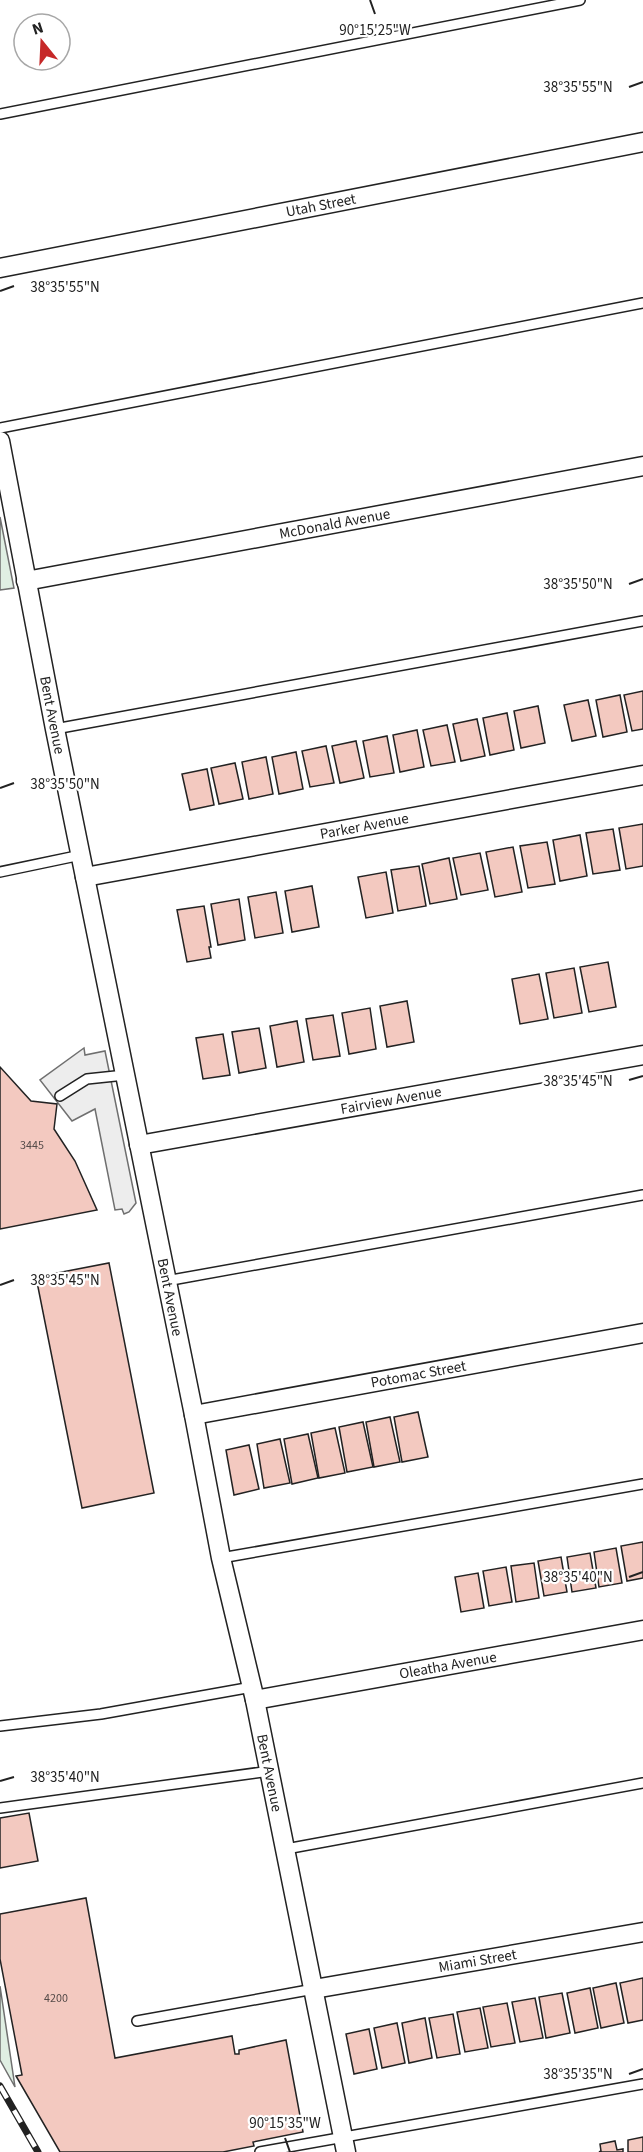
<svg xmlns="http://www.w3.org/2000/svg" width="643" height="2152" font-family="'Source Sans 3',sans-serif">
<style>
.green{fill:#e0efe3;stroke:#6f6f6f;stroke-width:1.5}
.parking{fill:#ededed;stroke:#6f6f6f;stroke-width:1.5}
.building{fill:#f3c9c0;stroke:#222;stroke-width:1.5}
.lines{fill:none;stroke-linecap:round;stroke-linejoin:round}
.lane-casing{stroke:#222;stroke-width:12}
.street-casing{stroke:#222;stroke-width:21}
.lane{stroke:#fff;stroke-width:9}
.street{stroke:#fff;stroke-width:18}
.rail-casing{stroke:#222;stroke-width:7}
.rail{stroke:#fff;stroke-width:4.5;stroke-dasharray:14;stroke-linecap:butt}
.ticks{fill:none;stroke:#222;stroke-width:2}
.labels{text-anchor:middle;stroke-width:4.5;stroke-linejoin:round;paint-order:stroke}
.number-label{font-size:12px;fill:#564c4a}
.street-label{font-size:15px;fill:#222;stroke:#fff}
.ticks-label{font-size:15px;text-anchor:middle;fill:#222;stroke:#fff;stroke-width:4.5;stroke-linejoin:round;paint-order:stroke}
</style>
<rect width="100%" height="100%" fill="#fff"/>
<g class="green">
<polygon points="0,517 14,588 0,590"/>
<polygon points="0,1986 15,2087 0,2060"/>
</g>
<polygon class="parking" points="84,1048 85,1055 105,1051 136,1203 129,1212 124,1214 122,1209 115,1210 95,1109 72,1121 40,1080"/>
<g class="building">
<polygon points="643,691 643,729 632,731 624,695"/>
<polygon points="620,695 627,732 603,737 596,700"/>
<polygon points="588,700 596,736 572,741 564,705"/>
<polygon points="538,706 545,743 521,748 514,711"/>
<polygon points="507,713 514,750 490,755 483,718"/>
<polygon points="477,719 485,756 461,761 453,724"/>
<polygon points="447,725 455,762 431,766 423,730"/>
<polygon points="417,730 424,767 400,772 393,735"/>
<polygon points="387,736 394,773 370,777 363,741"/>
<polygon points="356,741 364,778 340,783 332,746"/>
<polygon points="326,746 334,783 310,787 302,751"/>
<polygon points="296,752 303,789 279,794 272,757"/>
<polygon points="266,757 273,794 249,799 242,762"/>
<polygon points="235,763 243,799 219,804 211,768"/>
<polygon points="207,769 214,805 190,810 182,774"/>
<polygon points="643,824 643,866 626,869 619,828"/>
<polygon points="613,829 620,870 593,874 586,833"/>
<polygon points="580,835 587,876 560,881 553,840"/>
<polygon points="547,842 555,884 528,888 520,846"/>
<polygon points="513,847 522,892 495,897 486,852"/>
<polygon points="480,853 488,890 461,895 453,858"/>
<polygon points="449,858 457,899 430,904 422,864"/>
<polygon points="419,866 426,906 398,911 391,870"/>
<polygon points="386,872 393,913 366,918 358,877"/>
<polygon points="312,886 319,927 292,932 285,891"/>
<polygon points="276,892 283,933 255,938 248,897"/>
<polygon points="239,899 245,940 218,945 211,904"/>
<polygon points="204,906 211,947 209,947 211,958 187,962 177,910"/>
<polygon points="608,962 616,1007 589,1012 580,967"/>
<polygon points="574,968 582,1013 554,1018 546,973"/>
<polygon points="539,974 548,1019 520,1024 512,979"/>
<polygon points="407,1001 414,1042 387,1047 380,1006"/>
<polygon points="370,1008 376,1049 349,1054 342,1013"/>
<polygon points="333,1015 340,1056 313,1060 306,1019"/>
<polygon points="297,1021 304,1062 277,1067 270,1026"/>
<polygon points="259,1028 266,1068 239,1073 232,1032"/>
<polygon points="223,1034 230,1075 203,1079 196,1038"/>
<polygon points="0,1067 31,1101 57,1104 54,1129 75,1161 97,1210 0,1229"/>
<polygon points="109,1263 154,1493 82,1508 36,1277"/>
<polygon points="418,1412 428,1457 402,1462 394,1417"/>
<polygon points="390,1417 400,1462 374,1467 366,1422"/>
<polygon points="363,1422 373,1467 347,1472 339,1427"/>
<polygon points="335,1428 345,1473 319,1478 311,1433"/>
<polygon points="308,1434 318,1478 292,1484 284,1439"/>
<polygon points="280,1439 290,1483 264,1488 257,1444"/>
<polygon points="249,1445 259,1489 234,1495 226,1450"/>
<polygon points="643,1542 643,1578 627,1581 621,1546"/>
<polygon points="616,1548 622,1583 599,1587 594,1552"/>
<polygon points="590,1553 596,1588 572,1592 567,1557"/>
<polygon points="561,1557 567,1592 544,1596 538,1561"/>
<polygon points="534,1563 539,1598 516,1602 511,1566"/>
<polygon points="506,1567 512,1602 489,1606 483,1571"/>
<polygon points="478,1573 484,1608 461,1612 455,1577"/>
<polygon points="29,1813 38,1861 0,1868 0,1818"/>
<polygon points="86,1898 115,2058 232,2036 235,2054 239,2054 239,2050 286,2040 303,2132 253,2142 254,2146 223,2152 60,2152 16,2076 22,2075 0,1959 0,1914"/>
<polygon points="643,1978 643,2020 628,2023 620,1983"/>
<polygon points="616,1983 624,2023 601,2028 593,1988"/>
<polygon points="590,1988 598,2028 575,2033 567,1993"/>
<polygon points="562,1993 570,2033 546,2038 539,1997"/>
<polygon points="535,1998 543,2038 520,2042 512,2002"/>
<polygon points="507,2003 515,2043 491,2047 483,2007"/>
<polygon points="480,2008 488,2048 465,2052 457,2012"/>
<polygon points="453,2014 460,2054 437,2058 429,2018"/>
<polygon points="425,2018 432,2058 409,2063 402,2023"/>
<polygon points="397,2023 405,2063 382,2068 374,2028"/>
<polygon points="369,2029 377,2069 354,2074 346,2034"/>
<polygon points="643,2137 643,2152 628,2152 628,2140"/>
<polygon points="615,2141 617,2150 623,2149 623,2152 599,2152 601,2151 600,2144"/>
</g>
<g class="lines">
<defs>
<g id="lane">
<polyline points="0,114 580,0"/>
<polyline points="0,428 643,303"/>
<polyline points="55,729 643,621"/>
<polyline points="0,872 81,855"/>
<polyline points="60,1096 87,1079 125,1075"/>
<polyline points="166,1281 643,1195"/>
<polyline points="221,1558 643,1484"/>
<polyline points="0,1726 101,1714 252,1687"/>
<polyline points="0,1808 270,1771"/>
<polyline points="286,1849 643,1783"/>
<polyline points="137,2021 314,1989"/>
<polyline points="260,2152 643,2084"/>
</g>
<g id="street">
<path id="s1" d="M0 268 643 142"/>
<path id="s2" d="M0 441 55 729 194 1415 221 1558 255 1700 346 2152"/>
<path id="s3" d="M26 581 643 466"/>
<path id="s4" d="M85 877 643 775"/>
<path id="s5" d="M139 1145 643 1055"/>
<path id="s6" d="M194 1415 643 1333"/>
<path id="s7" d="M255 1700 643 1630"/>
<path id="s8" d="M314 1989 643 1932"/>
</g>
</defs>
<use href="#lane" class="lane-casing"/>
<use href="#street" class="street-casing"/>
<use href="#lane" class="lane"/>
<use href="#street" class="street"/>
<defs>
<polyline id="rail" points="0,2086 38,2152"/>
</defs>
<use href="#rail" class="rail-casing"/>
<use href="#rail" class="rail"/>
</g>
<path class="ticks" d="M370 0 375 14M629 87 643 82M0 291 14 286M629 584 643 579M0 788 14 783M629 1080 643 1076M0 1285 14 1280M629 1577 643 1572M0 1781 14 1777M629 2074 643 2069M285 2138 290 2152"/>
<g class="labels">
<g class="number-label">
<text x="32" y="1149">3445</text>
<text x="56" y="2002">4200</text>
</g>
<g class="street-label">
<text dy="5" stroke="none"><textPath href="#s1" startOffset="327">Utah Street</textPath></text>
<text dy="5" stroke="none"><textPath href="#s3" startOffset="314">McDonald Avenue</textPath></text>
<text dy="5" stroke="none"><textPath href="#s2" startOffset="279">Bent Avenue</textPath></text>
<text dy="5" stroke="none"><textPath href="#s4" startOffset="284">Parker Avenue</textPath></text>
<text dy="5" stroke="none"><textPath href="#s5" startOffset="256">Fairview Avenue</textPath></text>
<text dy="5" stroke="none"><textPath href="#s2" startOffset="873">Bent Avenue</textPath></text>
<text dy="5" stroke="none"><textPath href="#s6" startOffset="228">Potomac Street</textPath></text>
<text dy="5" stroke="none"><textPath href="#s7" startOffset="196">Oleatha Avenue</textPath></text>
<text dy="5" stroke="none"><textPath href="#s2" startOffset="1359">Bent Avenue</textPath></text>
<text dy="5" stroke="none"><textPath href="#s8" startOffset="166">Miami Street</textPath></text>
</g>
</g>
<g class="ticks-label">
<text x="375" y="35">90°15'25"W</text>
<text x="578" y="92">38°35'55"N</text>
<text x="65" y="292">38°35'55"N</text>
<text x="578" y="589">38°35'50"N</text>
<text x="65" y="789">38°35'50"N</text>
<text x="578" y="1086">38°35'45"N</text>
<text x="65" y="1285">38°35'45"N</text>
<text x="578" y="1582">38°35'40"N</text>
<text x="65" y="1782">38°35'40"N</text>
<text x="578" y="2079">38°35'35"N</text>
<text x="285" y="2128">90°15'35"W</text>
</g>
<g transform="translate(42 42) rotate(342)"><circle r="28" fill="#ffffff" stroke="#a7a7a7" stroke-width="1.5"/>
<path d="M0-4.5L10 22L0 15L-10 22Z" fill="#c62828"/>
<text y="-9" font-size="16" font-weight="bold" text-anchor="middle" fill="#222222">N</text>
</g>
</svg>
